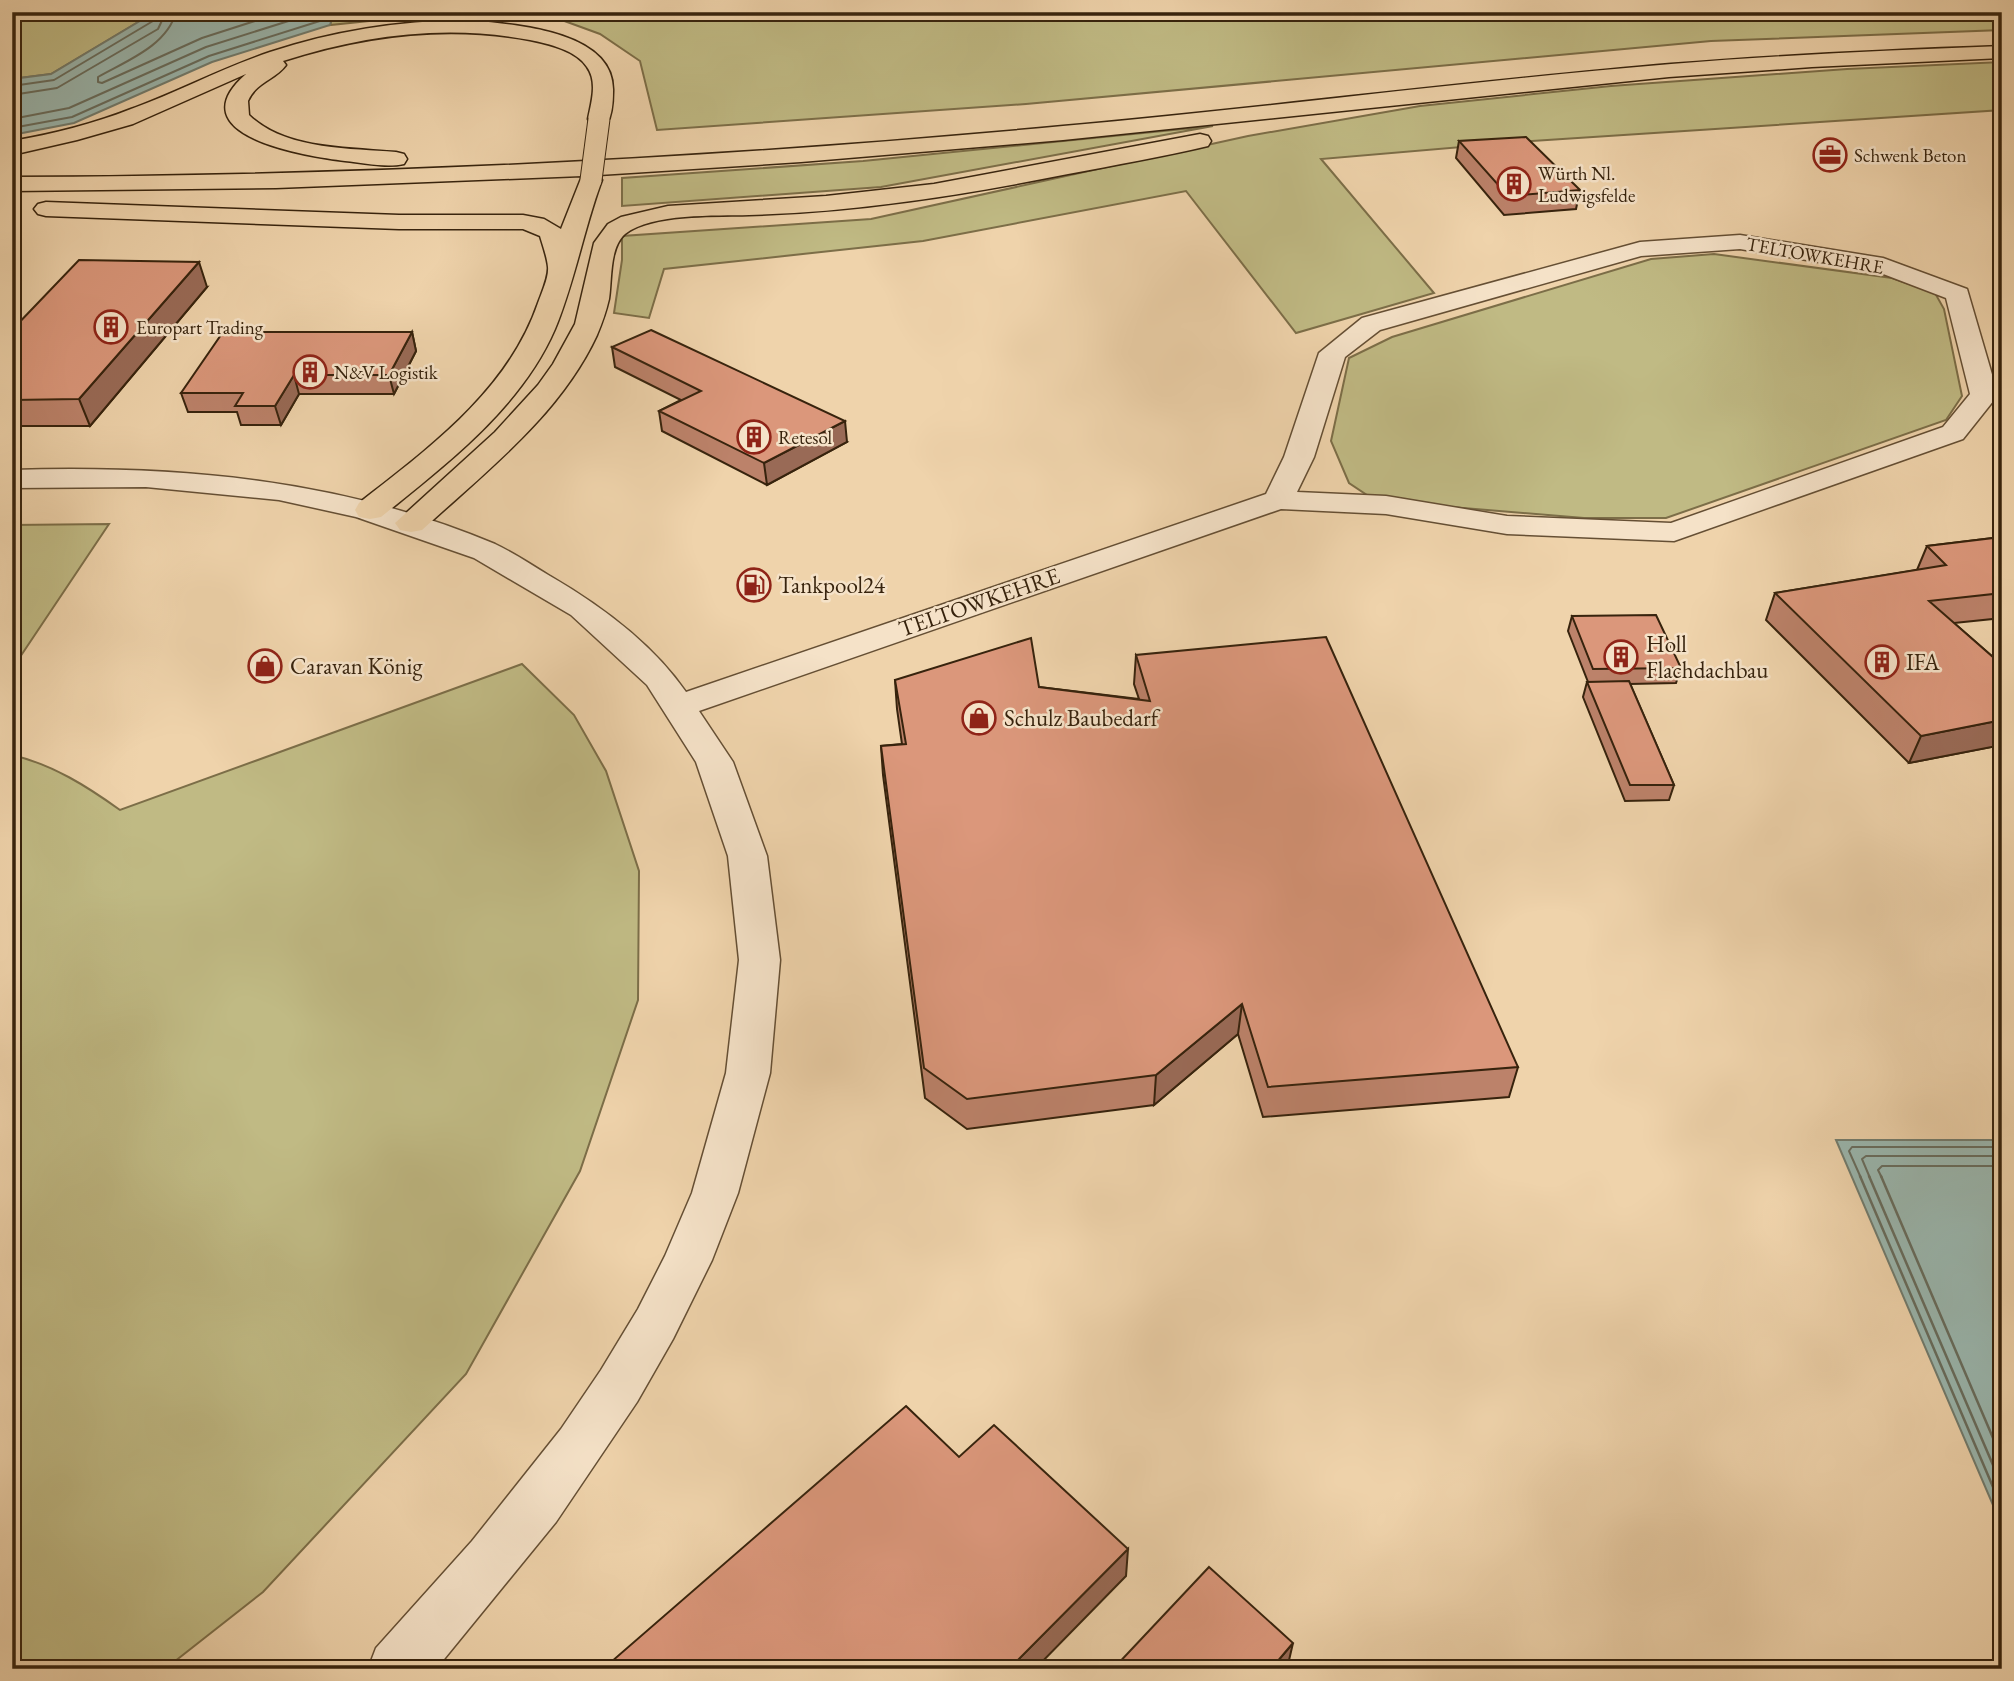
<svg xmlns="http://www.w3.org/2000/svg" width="2014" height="1681" font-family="'EB Garamond',serif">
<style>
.green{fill:#c0ba84;stroke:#7c6e48;stroke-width:2}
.water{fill:#9ab7af;stroke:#727c6e;stroke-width:2}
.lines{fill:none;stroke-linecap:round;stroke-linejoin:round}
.shore-far1{stroke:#686d5e;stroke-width:2}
.shore{stroke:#686d5e;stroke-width:2.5}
.minor-casing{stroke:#654f34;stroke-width:3}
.highway-casing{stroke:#37230d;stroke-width:3}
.minor{fill:#f5e2c8;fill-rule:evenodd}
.highway{fill:#efd3ab;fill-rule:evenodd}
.highway-bridge-casing{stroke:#37230d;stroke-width:23;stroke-linecap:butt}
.highway-bridge{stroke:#efd3ab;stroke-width:21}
.wall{fill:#bc826a;stroke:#37230d;stroke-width:2}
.shaded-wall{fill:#996a56;stroke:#37230d;stroke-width:2}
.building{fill:#db977b;stroke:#37230d;stroke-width:2}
.labels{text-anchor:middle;stroke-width:5;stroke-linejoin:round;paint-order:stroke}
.far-poi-label{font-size:19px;fill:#37230d;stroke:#f5e2c8;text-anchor:start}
.far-street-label{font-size:19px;fill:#37230d;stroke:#f5e2c8}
.poi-label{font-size:23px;fill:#37230d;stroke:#f5e2c8;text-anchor:start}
.street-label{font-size:23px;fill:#37230d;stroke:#f5e2c8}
</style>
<rect width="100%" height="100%" fill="#efd3ab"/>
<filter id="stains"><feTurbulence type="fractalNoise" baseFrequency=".00286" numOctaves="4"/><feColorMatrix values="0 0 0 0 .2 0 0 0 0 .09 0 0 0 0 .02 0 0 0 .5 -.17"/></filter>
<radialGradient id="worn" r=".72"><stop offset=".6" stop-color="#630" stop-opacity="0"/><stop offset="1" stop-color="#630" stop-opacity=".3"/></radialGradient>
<g class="green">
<polygon points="12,12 155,12 51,74 12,79"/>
<polygon points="334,12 2002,12 2002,30 1711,41 1026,104 657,130 640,61 600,34 548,15 446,13 330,25"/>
<polygon points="2002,62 2002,110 1532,141 1321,159 1434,293 1296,333 1186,191 923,241 664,269 649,318 614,313 622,260 622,236 871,219 1248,136 1420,106 1611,86 1847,69"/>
<polygon points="1213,126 881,187 622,206 622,178 863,161"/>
<polygon points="1714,254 1892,278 1935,293 1944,309 1962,396 1946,420 1666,518 1584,518 1427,505 1367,495 1349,483 1331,441 1349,358 1392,337 1651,259"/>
<polygon points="109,524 12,669 12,525"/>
<path d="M522 664 574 715 606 771 639 871 638 1000 580 1171 466 1374 263 1592 165 1669H12V755C52 764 88 787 120 810Z"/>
</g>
<g class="water">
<polygon points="155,12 334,12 330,25 212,62 74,123 12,135 12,79 51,74"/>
<polygon points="1836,1140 2002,1140 2002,1526"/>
</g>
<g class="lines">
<g class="shore-far1">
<path d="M176 12C167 46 126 61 98 77V82L102 83 202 38 283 12"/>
<polyline points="12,86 54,80 153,21 157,12"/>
<polyline points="12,95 57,88 158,29 166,12"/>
<polyline points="12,119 69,108 206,47 317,12"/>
<polyline points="12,128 72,117 209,56 323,20 327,12"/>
<polyline points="1861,1178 1849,1151 1852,1147 2002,1147"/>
<polyline points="1870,1178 1862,1159 1866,1156 2002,1156"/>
<polyline points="1882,1178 1878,1170 1882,1166 2002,1166"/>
</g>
<g class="shore">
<polyline points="1860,1176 2002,1508"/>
<polyline points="1869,1176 2002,1486"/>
<polyline points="1881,1176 2002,1459"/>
</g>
<defs>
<path id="minor" d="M1740 235 1883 258 1967 289 1998 395 1963 439 1674 541 1507 534 1386 514 1281 509 699 711 733 762 767 856 780 960 770 1073 738 1193 712 1260 673 1339 637 1402 556 1522 436 1669H368L376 1648 472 1541 561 1429 601 1370 638 1309 665 1256 692 1193 726 1073 739 960 728 856 696 762 647 685 571 615 474 558 356 517 279 500 146 487 12 488V470C178 465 341 479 495 544 514 553 532 565 550 576 600 605 652 643 686 692L1266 494 1284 457 1319 353 1362 318 1640 242ZM1740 249 1878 272 1946 298 1970 394 1943 427 1671 523 1507 516 1386 496 1297 492 1314 457 1345 357 1380 330 1641 256Z"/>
<g id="highway">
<path d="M465 20C509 24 616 29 613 92 613 102 612 115 607 124H591L588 119C591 103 598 82 587 67 576 50 549 44 530 40 446 24 364 35 283 61L286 65C275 80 256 82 248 101L249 115C285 150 349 148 396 152L404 154 407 159 404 164C386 168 363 163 345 161 306 156 175 136 246 74L133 124 77 140 12 155V141C53 134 93 124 131 109 178 92 222 68 270 52 333 31 398 21 465 20Z"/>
<path d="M2002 46V58L1812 67 1669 77 1063 140 801 162 599 175 602 180C584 228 575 281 555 329 521 408 446 464 381 517L370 519 359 517 355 510 359 503C429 448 508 391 538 303 542 292 549 277 548 267 547 257 543 246 540 236L523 229H399L46 216 38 214 34 209 38 204 46 202 399 215H523L544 219 561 229 582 176 276 188 12 191V177C364 176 713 159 1063 126 1266 108 1468 81 1671 64 1781 55 1892 50 2002 46Z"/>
<path d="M1200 134 1208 136 1211 141 1208 146C1162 157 1115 165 1068 174 963 195 856 212 749 215 716 216 652 213 625 234 609 248 612 281 609 299 606 312 602 323 597 335 560 415 486 471 422 530L411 532 400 530 395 523 495 432 538 385 553 364 575 324 594 243 608 224 621 217 668 206 826 196 934 184Z"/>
</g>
</defs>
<use href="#minor" class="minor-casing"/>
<use href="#highway" class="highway-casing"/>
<use href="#minor" class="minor"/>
<use href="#highway" class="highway"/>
<defs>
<polyline id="highway-bridge" points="591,180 599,119"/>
</defs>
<use href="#highway-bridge" class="highway-bridge-casing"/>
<use href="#highway-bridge" class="highway-bridge"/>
</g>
<g class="wall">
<polygon points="1459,141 1580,190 1576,209 1504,215 1456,158"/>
<polygon points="207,287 90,426 12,426 12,330"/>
<polygon points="412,332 416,351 394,394 299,394 281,425 241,425 237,412 188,412 181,393"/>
<polygon points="612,347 847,442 767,485 662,431 659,411 681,400 615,367"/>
<polygon points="2002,537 2002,618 1954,623 2002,665 2002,745 1909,763 1766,620 1775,593 1917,570 1927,546"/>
<polygon points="1572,616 1681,668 1676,683 1630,684 1674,785 1669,800 1625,801 1583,697 1587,682 1588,682 1568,631"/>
<polygon points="1136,655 1518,1067 1509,1097 1263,1117 1238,1034 1154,1105 967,1129 925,1098 883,775 881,746 902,744 897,709 895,680 1039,687 1139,699 1134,684"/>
</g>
<g class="shaded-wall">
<polygon points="199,262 207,287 90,426 79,399"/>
<polygon points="412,332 416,351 394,394 389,375"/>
<polygon points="294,375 299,394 281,425 275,406"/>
<polygon points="845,421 847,442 767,485 764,463"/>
<polygon points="2002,720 2002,745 1909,763 1921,736"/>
<polygon points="1242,1004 1238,1034 1154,1105 1156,1075"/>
<polygon points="1128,1549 1126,1576 1035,1669 1009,1669"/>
<polygon points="1293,1643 1287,1669 1271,1669"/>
</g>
<g class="building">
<polygon points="1526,137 1580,190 1508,196 1459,141"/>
<polygon points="79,260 199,262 79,399 12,400 12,330"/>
<polygon points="651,330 845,421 764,463 659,411 701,391 612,347"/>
<polygon points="223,332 412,332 389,375 294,375 275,406 235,406 243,393 181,393"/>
<polygon points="2002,537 2002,593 1929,601 2002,665 2002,720 1921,736 1775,593 1946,565 1927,546"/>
<polygon points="1656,615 1681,668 1593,669 1572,616"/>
<polygon points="1326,637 1518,1067 1268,1087 1242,1004 1156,1075 967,1099 924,1068 881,746 906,744 895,680 1031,638 1039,687 1150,701 1136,655"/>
<polygon points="1629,681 1674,785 1630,785 1587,682"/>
<polygon points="906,1406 959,1457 994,1425 1128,1549 1009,1669 617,1669 611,1662"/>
<polygon points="1209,1567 1293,1643 1271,1669 1113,1669"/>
</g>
<defs>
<symbol id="office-ring" viewBox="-11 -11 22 22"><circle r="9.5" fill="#f5e2c8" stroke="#8f2418" stroke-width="1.5"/><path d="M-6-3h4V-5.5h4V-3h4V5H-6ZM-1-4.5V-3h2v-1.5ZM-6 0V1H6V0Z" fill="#8f2418"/></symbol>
<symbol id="building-ring" viewBox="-11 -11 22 22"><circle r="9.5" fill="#f5e2c8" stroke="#8f2418" stroke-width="1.5"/><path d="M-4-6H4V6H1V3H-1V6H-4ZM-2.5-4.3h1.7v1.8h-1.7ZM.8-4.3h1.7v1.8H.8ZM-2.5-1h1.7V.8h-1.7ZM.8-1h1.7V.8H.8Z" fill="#8f2418"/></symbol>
<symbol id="fuel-ring" viewBox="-11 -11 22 22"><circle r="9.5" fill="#f5e2c8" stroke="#8f2418" stroke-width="1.5"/><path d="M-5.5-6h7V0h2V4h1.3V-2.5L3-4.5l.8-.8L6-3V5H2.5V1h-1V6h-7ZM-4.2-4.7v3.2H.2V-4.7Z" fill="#8f2418"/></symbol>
<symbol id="shop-ring" viewBox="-11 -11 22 22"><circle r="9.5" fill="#f5e2c8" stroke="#8f2418" stroke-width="1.5"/><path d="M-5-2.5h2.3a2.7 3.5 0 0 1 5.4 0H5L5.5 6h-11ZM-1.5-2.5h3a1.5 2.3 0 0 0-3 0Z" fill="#8f2418"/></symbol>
</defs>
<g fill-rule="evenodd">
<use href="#office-ring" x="1811" y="136" width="38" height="38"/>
<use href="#building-ring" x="1495" y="165" width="38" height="38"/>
<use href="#building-ring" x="92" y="308" width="38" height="38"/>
<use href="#building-ring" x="291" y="353" width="38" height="38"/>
<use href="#building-ring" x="735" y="418" width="38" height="38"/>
<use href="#fuel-ring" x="735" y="566" width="38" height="38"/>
<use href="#building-ring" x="1602" y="638" width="38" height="38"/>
<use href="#building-ring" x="1863" y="643" width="38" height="38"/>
<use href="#shop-ring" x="246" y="647" width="38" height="38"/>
<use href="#shop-ring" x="960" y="699" width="38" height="38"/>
</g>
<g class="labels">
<g class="far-poi-label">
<text x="1854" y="162">Schwenk Beton</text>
<text x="1538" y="180">Würth Nl.<tspan x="1538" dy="22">Ludwigsfelde</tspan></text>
<text x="136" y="334">Europart Trading</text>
<text x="334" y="379">N&amp;V Logistik</text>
<text x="778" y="444">Retesol</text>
</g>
<g class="far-street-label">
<text transform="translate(1815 255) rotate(10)" y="7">TELTOWKEHRE</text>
</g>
<g class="poi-label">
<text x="778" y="593">Tankpool24</text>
<text x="1646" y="652">Holl<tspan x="1646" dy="26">Flachdachbau</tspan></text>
<text x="1906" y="670">IFA</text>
<text x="290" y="674">Caravan König</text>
<text x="1004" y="726">Schulz Baubedarf</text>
</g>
<g class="street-label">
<text transform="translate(979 602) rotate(-19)" y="8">TELTOWKEHRE</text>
</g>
</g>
<rect width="2014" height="1681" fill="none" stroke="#efd3ab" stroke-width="42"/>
<rect x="14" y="14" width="1986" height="1653" fill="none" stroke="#37230d" stroke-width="3.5"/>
<rect x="21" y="21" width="1972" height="1639" fill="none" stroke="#37230d" stroke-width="2"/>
<rect width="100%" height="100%" filter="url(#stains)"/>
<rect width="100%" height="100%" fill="url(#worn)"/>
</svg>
